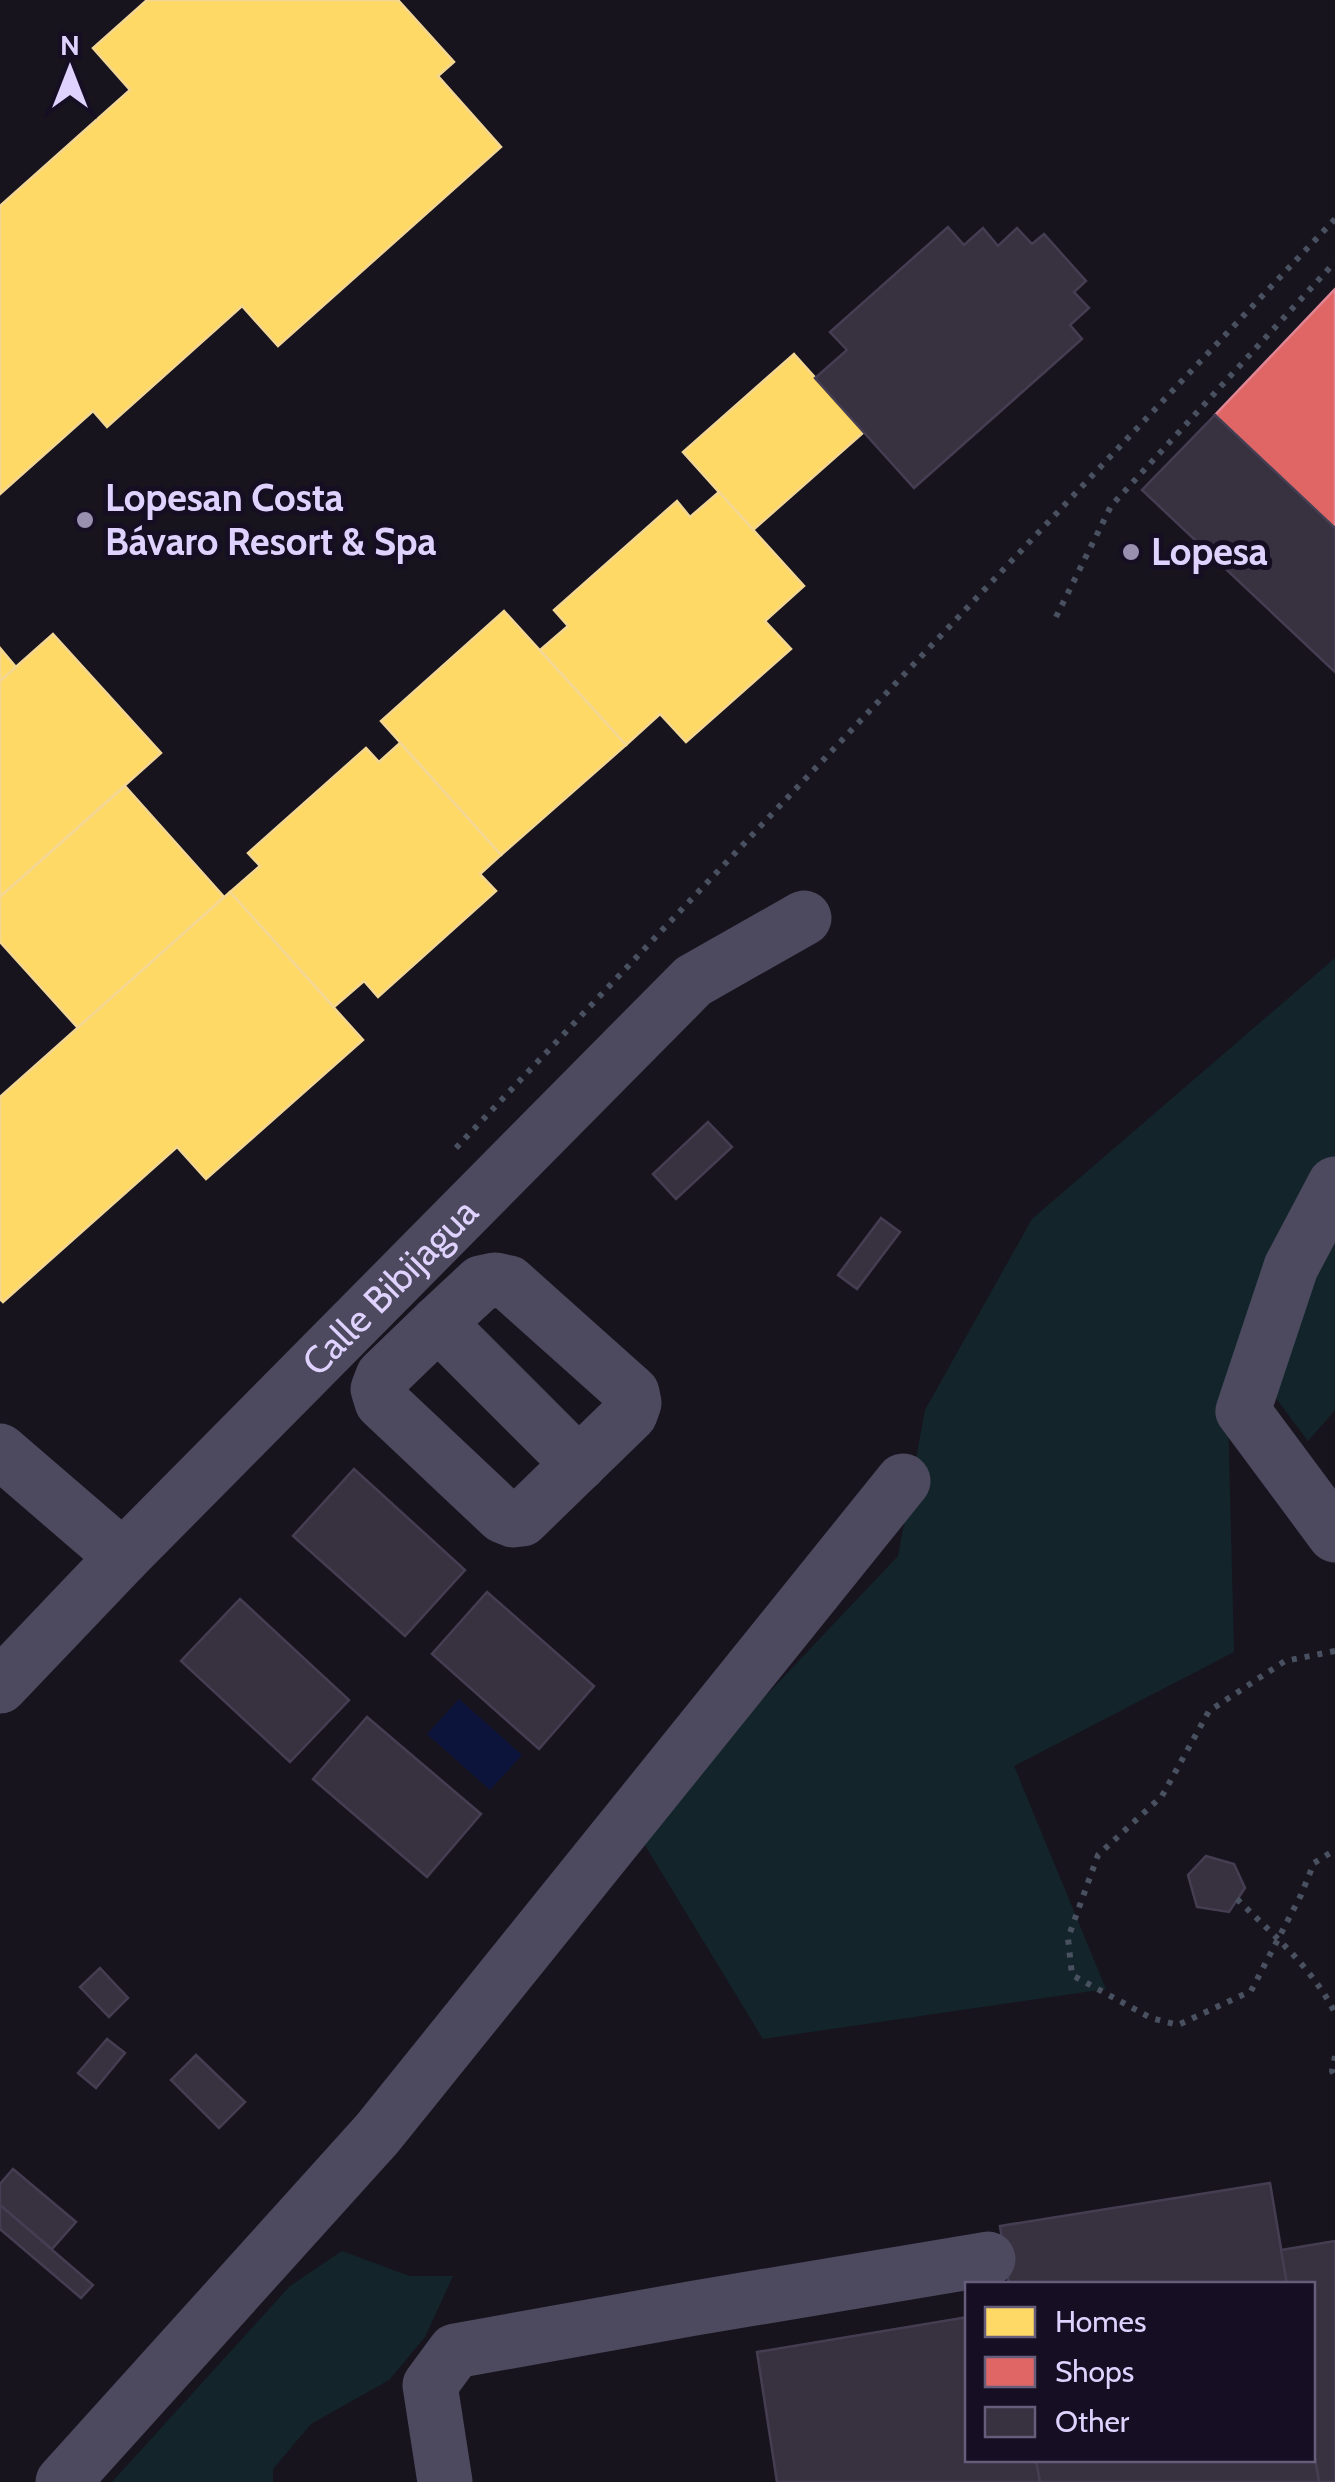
<svg xmlns="http://www.w3.org/2000/svg" width="1335" height="2482" font-family="Cabin,sans-serif">
<style>
.green{fill:#13252b}
.water{fill:#0c143c}
.homes{fill:#ffd966;stroke:#f5d794;stroke-width:2.5}
.shops{fill:#e06666;stroke:#e08694;stroke-width:2.5}
.building{fill:#373140;stroke:#453e52;stroke-width:2.5}
.lines{fill:none;stroke-linecap:round;stroke-linejoin:round}
.path{stroke:#495160;stroke-width:6;stroke-dasharray:5 8;stroke-linecap:butt}
.minor{stroke:#4d495f;stroke-width:55}
.poi-dot{fill:#9990b0;stroke:#160f23;stroke-width:4}
.labels{text-anchor:middle;stroke-width:10;stroke-linejoin:round;paint-order:stroke}
.poi-label{font-size:38px;font-weight:bold;fill:#dfd2fe;stroke:#160f23;text-anchor:start}
.street-label{font-size:38px;fill:#dfd2fe;stroke:#160f23}
</style>
<rect width="100%" height="100%" fill="#17141e"/>
<g class="green">
<polygon points="1335,958 1335,1410 1308,1441 1237,1346 1227,1373 1234,1652 1014,1766 1106,1989 763,2039 637,1832 898,1556 925,1410 1032,1219"/>
<polygon points="342,2251 409,2276 453,2276 425,2337 389,2380 311,2424 273,2469 273,2482 112,2482 290,2286"/>
</g>
<polygon class="water" points="459,1699 522,1755 490,1790 427,1734"/>
<g class="homes">
<polygon points="147,0 398,0 454,62 438,76 501,147 278,346 242,306 107,427 93,411 0,494 0,206 130,90 93,48"/>
<polygon points="794,354 864,432 753,530 683,452"/>
<polygon points="719,492 804,586 765,621 791,649 686,742 660,714 626,745 540,650 568,626 554,610 677,501 690,517"/>
<polygon points="504,611 626,745 501,855 381,721"/>
<polygon points="53,634 161,753 0,897 0,681"/>
<polygon points="0,648 16,667 0,681"/>
<polygon points="400,743 501,855 480,874 496,891 378,997 364,981 334,1007 230,892 260,866 248,853 366,748 379,762"/>
<polygon points="125,786 224,897 78,1028 0,942 0,897"/>
<polygon points="230,892 363,1040 206,1179 177,1147 3,1302 0,1299 0,1097"/>
</g>
<polygon class="shops" points="1335,289 1335,528 1215,415"/>
<g class="building">
<polygon points="948,227 964,245 983,228 998,246 1017,228 1032,244 1044,234 1086,281 1074,292 1089,308 1070,325 1082,339 914,488 815,378 847,350 830,332"/>
<polygon points="1215,415 1335,528 1335,672 1142,490"/>
<polygon points="708,1122 732,1147 676,1199 653,1174"/>
<polygon points="881,1218 900,1232 857,1289 838,1275"/>
<polygon points="354,1469 465,1570 405,1636 293,1536"/>
<polygon points="487,1592 594,1686 539,1749 432,1654"/>
<polygon points="240,1599 349,1700 290,1762 181,1661"/>
<polygon points="367,1717 481,1814 427,1877 313,1779"/>
<polygon points="1206,1856 1234,1864 1245,1888 1229,1912 1197,1907 1188,1875"/>
<polygon points="100,1968 128,1998 109,2017 80,1987"/>
<polygon points="107,2039 125,2053 96,2088 78,2073"/>
<polygon points="196,2055 245,2102 219,2128 171,2080"/>
<polygon points="13,2169 76,2222 52,2249 0,2205 0,2184"/>
<polygon points="1270,2183 1287,2284 1009,2284 1000,2226"/>
<polygon points="0,2205 93,2285 81,2298 0,2229"/>
<polygon points="1335,2241 1335,2482 1319,2482 1312,2441 1312,2284 1287,2284 1281,2250"/>
<polygon points="968,2317 968,2460 1036,2460 1040,2482 777,2482 757,2352"/>
<polygon points="1312,2441 1319,2482 1040,2482 1036,2460 1312,2460"/>
</g>
<g class="lines">
<g class="path">
<polyline points="1056,617 1111,506 1335,262"/>
<polyline points="456,1148 1335,219"/>
<polyline points="1335,1651 1285,1661 1209,1711 1162,1796 1098,1855 1068,1938 1072,1975 1151,2018 1178,2025 1251,1991 1301,1895 1314,1863 1335,1850"/>
<path d="M1237 1899C1273 1935 1312 1967 1335 2013"/>
<polyline points="1335,2056 1332,2071 1335,2077"/>
</g>
<g class="minor">
<polyline points="1335,1184 1291,1267 1243,1411 1335,1535"/>
<polygon points="495,1280 509,1283 632,1393 634,1403 630,1414 522,1519 513,1520 503,1516 382,1402 378,1389 383,1376 438,1323 481,1283"/>
<polyline points="438,1323 579,1464"/>
<polyline points="0,1451 123,1557"/>
<path id="s1" d="M0 1686 123 1557 693 981 804 918"/>
<polyline points="63,2482 377,2134 903,1481"/>
<polyline points="445,2482 430,2385 455,2351 695,2308 988,2259"/>
</g>
</g>
<g class="poi-dot">
<circle cx="85" cy="520" r="10"/>
<circle cx="1131" cy="552" r="10"/>
</g>
<g class="labels">
<g class="poi-label">
<text x="105" y="511">Lopesan Costa<tspan x="105" dy="44">Bávaro Resort &amp; Spa</tspan></text>
<text x="1151" y="565">Lopesa</text>
</g>
<g class="street-label">
<text dy="13" stroke="none"><textPath href="#s1" startOffset="558">Calle Bibijagua</textPath></text>
</g>
</g>
<rect x="965" y="2282" width="350" height="180" fill="#160f23" stroke="#665d7b" stroke-width="2.5"/>
<rect x="985" y="2307" width="50" height="30" fill="#ffd966" stroke="#665d7b" stroke-width="2.5"/>
<text x="1055" y="2332" font-size="30" fill="#dfd2fe">Homes</text>
<rect x="985" y="2357" width="50" height="30" fill="#e06666" stroke="#665d7b" stroke-width="2.5"/>
<text x="1055" y="2382" font-size="30" fill="#dfd2fe">Shops</text>
<rect x="985" y="2407" width="50" height="30" fill="#373140" stroke="#665d7b" stroke-width="2.5"/>
<text x="1055" y="2432" font-size="30" fill="#dfd2fe">Other</text>
<g transform="translate(70 70)" stroke="#160f23" stroke-width="8" paint-order="stroke">
<path d="M0-8L18 38L0 25L-18 38Z" fill="#dfd2fe"/>
<text y="-15" font-size="28" font-weight="bold" text-anchor="middle" fill="#dfd2fe">N</text>
</g>
</svg>
